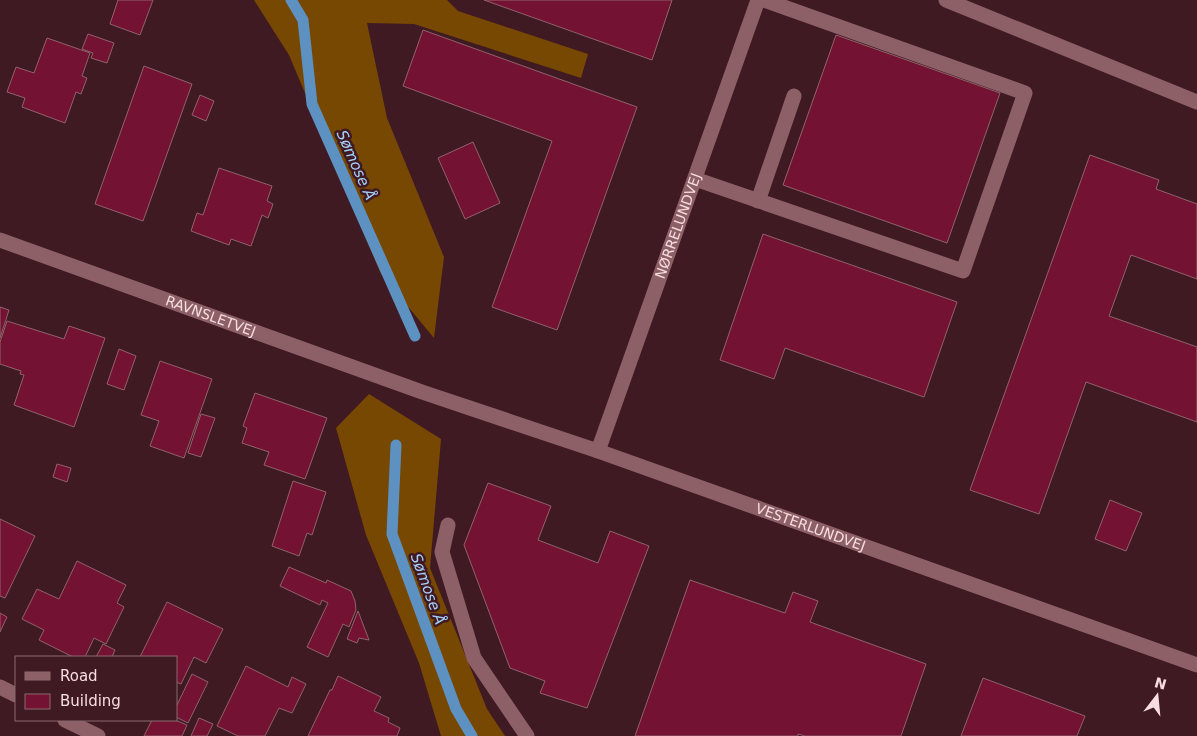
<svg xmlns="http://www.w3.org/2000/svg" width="1197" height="736" font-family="'DejaVu Sans',sans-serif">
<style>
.forest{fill:#774801}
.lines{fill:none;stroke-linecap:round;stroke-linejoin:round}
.stream{stroke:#5d91c1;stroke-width:11}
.building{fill:#731232;stroke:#90626a}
.minor{stroke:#8d6068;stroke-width:15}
.labels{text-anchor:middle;stroke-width:5;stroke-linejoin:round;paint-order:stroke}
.street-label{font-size:14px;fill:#f7dde0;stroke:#401a23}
.water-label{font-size:15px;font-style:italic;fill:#a4d1fc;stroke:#401a23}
</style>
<rect width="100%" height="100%" fill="#401a23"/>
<g class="forest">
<polygon points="254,0 447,0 458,11 588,54 581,78 414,24 367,23 387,118 444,257 434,338 381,274 289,55"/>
<polygon points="369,394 441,439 430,568 487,709 505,736 441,736 419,663 366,535 336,428"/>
</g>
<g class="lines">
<g class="stream">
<polyline points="291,0 303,20 312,104 415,336"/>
<polyline points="396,445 392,534 456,709 472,736"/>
</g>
</g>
<g class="building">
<polygon points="118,0 153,0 140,35 110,24"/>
<polygon points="484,0 672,0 652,60"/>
<polygon points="423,30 637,107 557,330 492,307 552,141 403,86"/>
<polygon points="88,34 114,43 107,63 91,58 93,53 82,49"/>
<polygon points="836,35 1000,93 947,243 783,185"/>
<polygon points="47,38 90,53 82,76 87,78 81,94 76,92 65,123 22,107 25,98 7,92 16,67 34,73"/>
<polygon points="144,66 192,84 143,221 95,204"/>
<polygon points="200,95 214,101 206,121 192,115"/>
<polygon points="473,142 500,203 465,219 438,158"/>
<polygon points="1090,155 1159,180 1156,189 1197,204 1197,279 1131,255 1109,316 1197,347 1197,422 1086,382 1039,514 970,490"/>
<polygon points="219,168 272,186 267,201 273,204 268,218 262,215 251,246 231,239 229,245 191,231 197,213 203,215"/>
<polygon points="763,234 957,302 924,397 785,348 774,379 720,360"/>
<polygon points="0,307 9,310 0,338"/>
<polygon points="7,321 64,339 69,326 105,338 74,427 14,405 24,375 20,374 21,371 0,364 0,342"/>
<polygon points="119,349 136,356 124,390 107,384"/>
<polygon points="160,361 212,379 184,458 150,446 159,421 141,415"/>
<polygon points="255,393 327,418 305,479 264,465 269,452 242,443 247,428 243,426"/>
<polygon points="201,414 215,418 201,457 188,453"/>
<polygon points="57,464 71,468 67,482 53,477"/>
<polygon points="293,481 326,492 312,535 307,533 299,556 272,546"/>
<polygon points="488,483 551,506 538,540 598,563 610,531 649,546 587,708 540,693 545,681 510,668 464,545"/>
<polygon points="1110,500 1142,513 1126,551 1095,539"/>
<polygon points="0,519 35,536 5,598 0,596"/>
<polygon points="77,561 126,585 117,603 124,607 106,644 94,638 85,657 73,657 39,640 44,630 22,619 37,589 59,599"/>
<polygon points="289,567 326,583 327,580 351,591 355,601 356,610 349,627 343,624 328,657 307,647 328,603 322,600 320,605 280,586"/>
<polygon points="690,580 785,613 793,592 818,601 810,622 926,664 901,736 805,736 798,734 798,736 635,736"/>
<polygon points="167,602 223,629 206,663 194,657 181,684 176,682 176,657 140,657"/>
<polygon points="358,611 369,640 359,638 357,643 347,639"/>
<polygon points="0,613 7,617 0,632"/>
<polygon points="103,644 115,650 112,657 96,657"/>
<polygon points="246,666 288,687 292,677 306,684 292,713 279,708 265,736 238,736 217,726"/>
<polygon points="192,674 208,682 188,723 176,717 176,707"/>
<polygon points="338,676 381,697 374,711 389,718 388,722 400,728 397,736 308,736 330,690 332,690"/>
<polygon points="983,678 1085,716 1077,736 961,736"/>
<polygon points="199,718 213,724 207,736 191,736"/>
<polygon points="152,720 175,720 187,725 182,736 144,736"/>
</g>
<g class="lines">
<g class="minor">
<polyline points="946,0 1197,102"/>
<polyline points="695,179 963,271 1025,93 764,0"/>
<polyline points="758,201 794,96"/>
<path id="s1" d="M0 240 422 392 598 451 1197 665"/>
<path id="s2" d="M598 451 758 0"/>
<polyline points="448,525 442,552 474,658 527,736"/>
<polyline points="0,687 16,695"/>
<polyline points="65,720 98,736"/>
</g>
</g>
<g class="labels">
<g class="street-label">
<text dy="5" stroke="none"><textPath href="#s2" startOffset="239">NØRRELUNDVEJ</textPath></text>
<text dy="5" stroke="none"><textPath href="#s1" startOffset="224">RAVNSLETVEJ</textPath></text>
<text dy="5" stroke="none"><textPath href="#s1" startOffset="860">VESTERLUNDVEJ</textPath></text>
</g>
<g class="water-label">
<text transform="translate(356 165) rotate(66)" y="5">Sømose Å</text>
<text transform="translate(428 589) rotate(70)" y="5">Sømose Å</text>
</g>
</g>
<rect x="15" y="656" width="162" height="65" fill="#401a23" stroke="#89686f"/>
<rect x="25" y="672" width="25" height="8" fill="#8d6068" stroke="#89686f"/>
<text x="60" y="681" font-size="15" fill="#f7dde0">Road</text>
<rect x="25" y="694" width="25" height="15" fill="#731232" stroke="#89686f"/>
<text x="60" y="706" font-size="15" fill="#f7dde0">Building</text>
<g transform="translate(1157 696) rotate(16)" stroke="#401a23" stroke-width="4" paint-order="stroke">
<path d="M0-4L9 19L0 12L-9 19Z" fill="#f7dde0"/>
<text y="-8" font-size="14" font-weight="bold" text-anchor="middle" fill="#f7dde0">N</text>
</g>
</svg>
